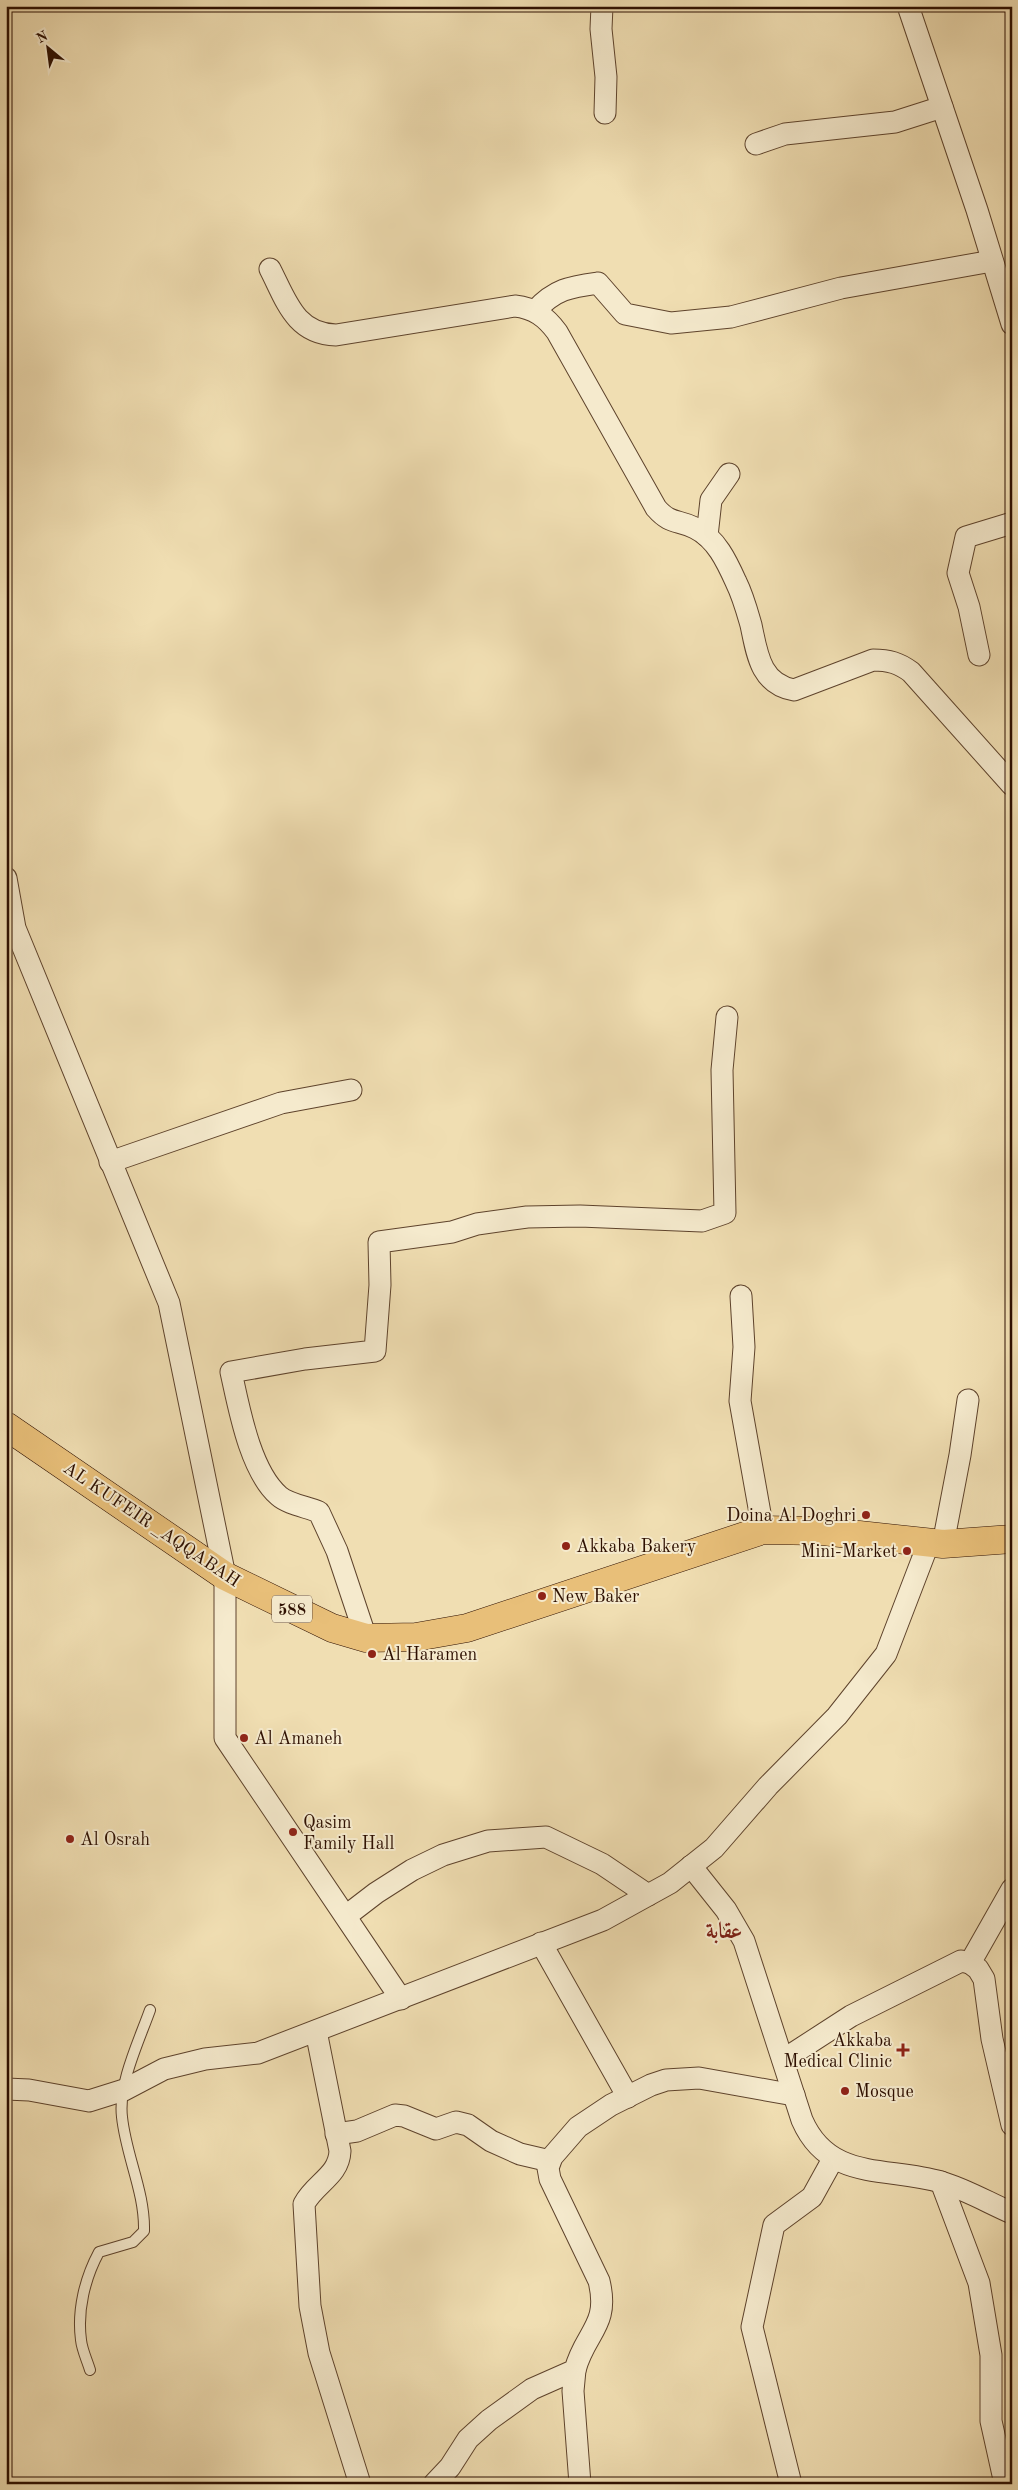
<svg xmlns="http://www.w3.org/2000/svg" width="1018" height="2490" font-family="'Old Standard TT',Amiri,serif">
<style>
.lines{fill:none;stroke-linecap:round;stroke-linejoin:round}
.lane-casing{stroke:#5e432c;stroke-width:12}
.street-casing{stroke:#5e432c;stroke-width:23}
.primary-casing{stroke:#2d0f00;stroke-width:29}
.lane{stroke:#f5eacd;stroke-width:10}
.street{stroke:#f5eacd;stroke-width:21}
.primary{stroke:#e8bf79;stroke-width:28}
.poi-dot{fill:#8f2418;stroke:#f5eacd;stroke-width:2}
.labels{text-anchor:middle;stroke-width:4;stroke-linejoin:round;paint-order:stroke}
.shield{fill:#f5eacd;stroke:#69513e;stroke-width:1}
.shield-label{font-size:16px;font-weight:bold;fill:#2d0f00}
.poi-label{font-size:18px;fill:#2d0f00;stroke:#f5eacd;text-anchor:start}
.street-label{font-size:18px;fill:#2d0f00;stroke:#f5eacd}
.district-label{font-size:22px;font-weight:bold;fill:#7a1f14;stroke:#f5eacd}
</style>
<rect width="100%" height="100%" fill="#f0deb2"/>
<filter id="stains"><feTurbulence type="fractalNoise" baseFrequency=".004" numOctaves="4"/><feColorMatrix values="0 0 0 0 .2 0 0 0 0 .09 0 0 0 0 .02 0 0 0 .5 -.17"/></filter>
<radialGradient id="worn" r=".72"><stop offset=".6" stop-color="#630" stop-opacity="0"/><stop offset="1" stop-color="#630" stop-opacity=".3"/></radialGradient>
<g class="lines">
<defs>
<path id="lane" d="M90 2370C87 2360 82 2350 81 2340 77 2310 85 2278 99 2252L133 2242 144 2231C145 2192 126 2156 122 2117 118 2084 139 2041 150 2010"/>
<g id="street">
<polyline points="602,6 601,29 606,77 605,113"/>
<polyline points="908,6 977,210 1012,324"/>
<polyline points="756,144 785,134 895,122 942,107"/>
<path d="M270 269C286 300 295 334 336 335L515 306C534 308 546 317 557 332L656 508C671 525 677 519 695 528 716 538 727 562 736 582 743 596 747 611 751 625 757 653 760 684 794 690L873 660C889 660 899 663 911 672L1012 785"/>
<path d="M535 311C555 289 570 287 598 283L625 314 671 323 731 317 841 288 992 261"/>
<polyline points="707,536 711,500 729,474"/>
<polyline points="979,655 969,607 958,573 966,537 1012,523"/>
<polyline points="6,878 15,928 169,1303 225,1576 225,1738 401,1999"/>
<polyline points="110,1162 281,1103 351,1090"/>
<polyline points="741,1296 744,1347 740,1401 763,1530"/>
<polyline points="943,1544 960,1455 968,1400"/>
<path d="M366 1638 337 1551 319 1512C307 1507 288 1504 279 1496 250 1471 239 1408 231 1372L305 1359 375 1351 380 1285 379 1242 452 1232 477 1224 527 1217 580 1216 702 1221 725 1213 722 1070 727 1017"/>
<path d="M691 1866 726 1910 744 1941 802 2120C829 2182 887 2166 941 2182 965 2189 989 2203 1012 2213"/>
<polyline points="346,1916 376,1893 412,1870 443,1855 488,1841 546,1837 602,1864 648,1895"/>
<polyline points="541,1943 628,2097"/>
<polyline points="970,1963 1012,1889"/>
<path d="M316 2031 340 2151C339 2176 315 2183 304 2204L310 2306 319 2353 360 2484"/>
<polyline points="783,2060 851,2016 961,1961 970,1963 978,1969 984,1979 992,2039 1012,2125"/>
<polyline points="6,2089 29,2090 89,2101 124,2090 164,2069 205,2059 258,2053 603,1920 670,1883 714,1848 768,1786 837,1716 886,1654 929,1542"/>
<polyline points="336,2134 357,2131 395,2115 404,2116 436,2129 456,2122 468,2125 491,2141 520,2154 550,2161"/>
<polyline points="941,2182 979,2283 991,2355 991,2421 1005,2484"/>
<polyline points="575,2370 573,2391 580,2484"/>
<path d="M434 2484 450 2467 468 2439 489 2420 532 2389 575 2370C585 2332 610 2326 599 2281L550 2179 548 2168 552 2157 578 2127 611 2105 651 2085 666 2080 699 2078 794 2095"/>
<polyline points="791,2484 752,2327 774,2225 812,2197 833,2159"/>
</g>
<polyline id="primary" points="6,1426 225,1576 332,1628 366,1638 416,1637 467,1628 763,1530 822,1531 943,1544 1012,1539"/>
</defs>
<use href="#lane" class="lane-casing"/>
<use href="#street" class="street-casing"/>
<use href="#primary" class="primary-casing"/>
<use href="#lane" class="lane"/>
<use href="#street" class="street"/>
<use href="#primary" class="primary"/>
</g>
<g class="poi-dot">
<circle cx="866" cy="1515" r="5"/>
<circle cx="566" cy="1546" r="5"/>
<circle cx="907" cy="1551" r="5"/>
<circle cx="542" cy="1596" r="5"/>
<circle cx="372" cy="1654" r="5"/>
<circle cx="244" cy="1738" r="5"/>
<circle cx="293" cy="1832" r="5"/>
<circle cx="70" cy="1839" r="5"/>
<path d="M900.5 2042.5h5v5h5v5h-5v5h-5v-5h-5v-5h5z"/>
<circle cx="845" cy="2091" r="5"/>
</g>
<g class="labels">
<rect class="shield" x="272" y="1595.5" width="40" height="27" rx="4"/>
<g class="shield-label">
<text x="292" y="1615">588</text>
</g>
<g class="poi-label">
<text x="856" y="1521" text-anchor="end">Doina Al Doghri</text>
<text x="576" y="1552">Akkaba Bakery</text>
<text x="897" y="1557" text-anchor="end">Mini-Market</text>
<text x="552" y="1602">New Baker</text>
<text x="382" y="1660">Al Haramen</text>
<text x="254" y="1744">Al Amaneh</text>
<text x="303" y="1828">Qasim<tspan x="303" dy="21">Family Hall</tspan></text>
<text x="80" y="1845">Al Osrah</text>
<text x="892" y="2046" text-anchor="end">Akkaba<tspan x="892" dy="21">Medical Clinic</tspan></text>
<text x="855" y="2097">Mosque</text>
</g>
<g class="street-label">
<text transform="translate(152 1524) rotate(34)" y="6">AL KUFEIR _AQQABAH</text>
</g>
<g class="district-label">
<text x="724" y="1938">عقابة</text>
</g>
</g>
<rect width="1018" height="2490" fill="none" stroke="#f0deb2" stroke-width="25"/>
<rect x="8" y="8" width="1003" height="2475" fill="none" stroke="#2d0f00" stroke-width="2.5"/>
<rect x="12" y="12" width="993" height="2465" fill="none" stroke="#2d0f00"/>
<g transform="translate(48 48) rotate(331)" stroke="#f5eacd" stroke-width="4" paint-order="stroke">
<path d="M0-4L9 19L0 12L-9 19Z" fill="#2d0f00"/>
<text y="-8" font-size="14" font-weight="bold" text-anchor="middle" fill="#2d0f00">N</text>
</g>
<rect width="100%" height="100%" filter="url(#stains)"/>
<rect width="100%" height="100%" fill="url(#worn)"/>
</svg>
